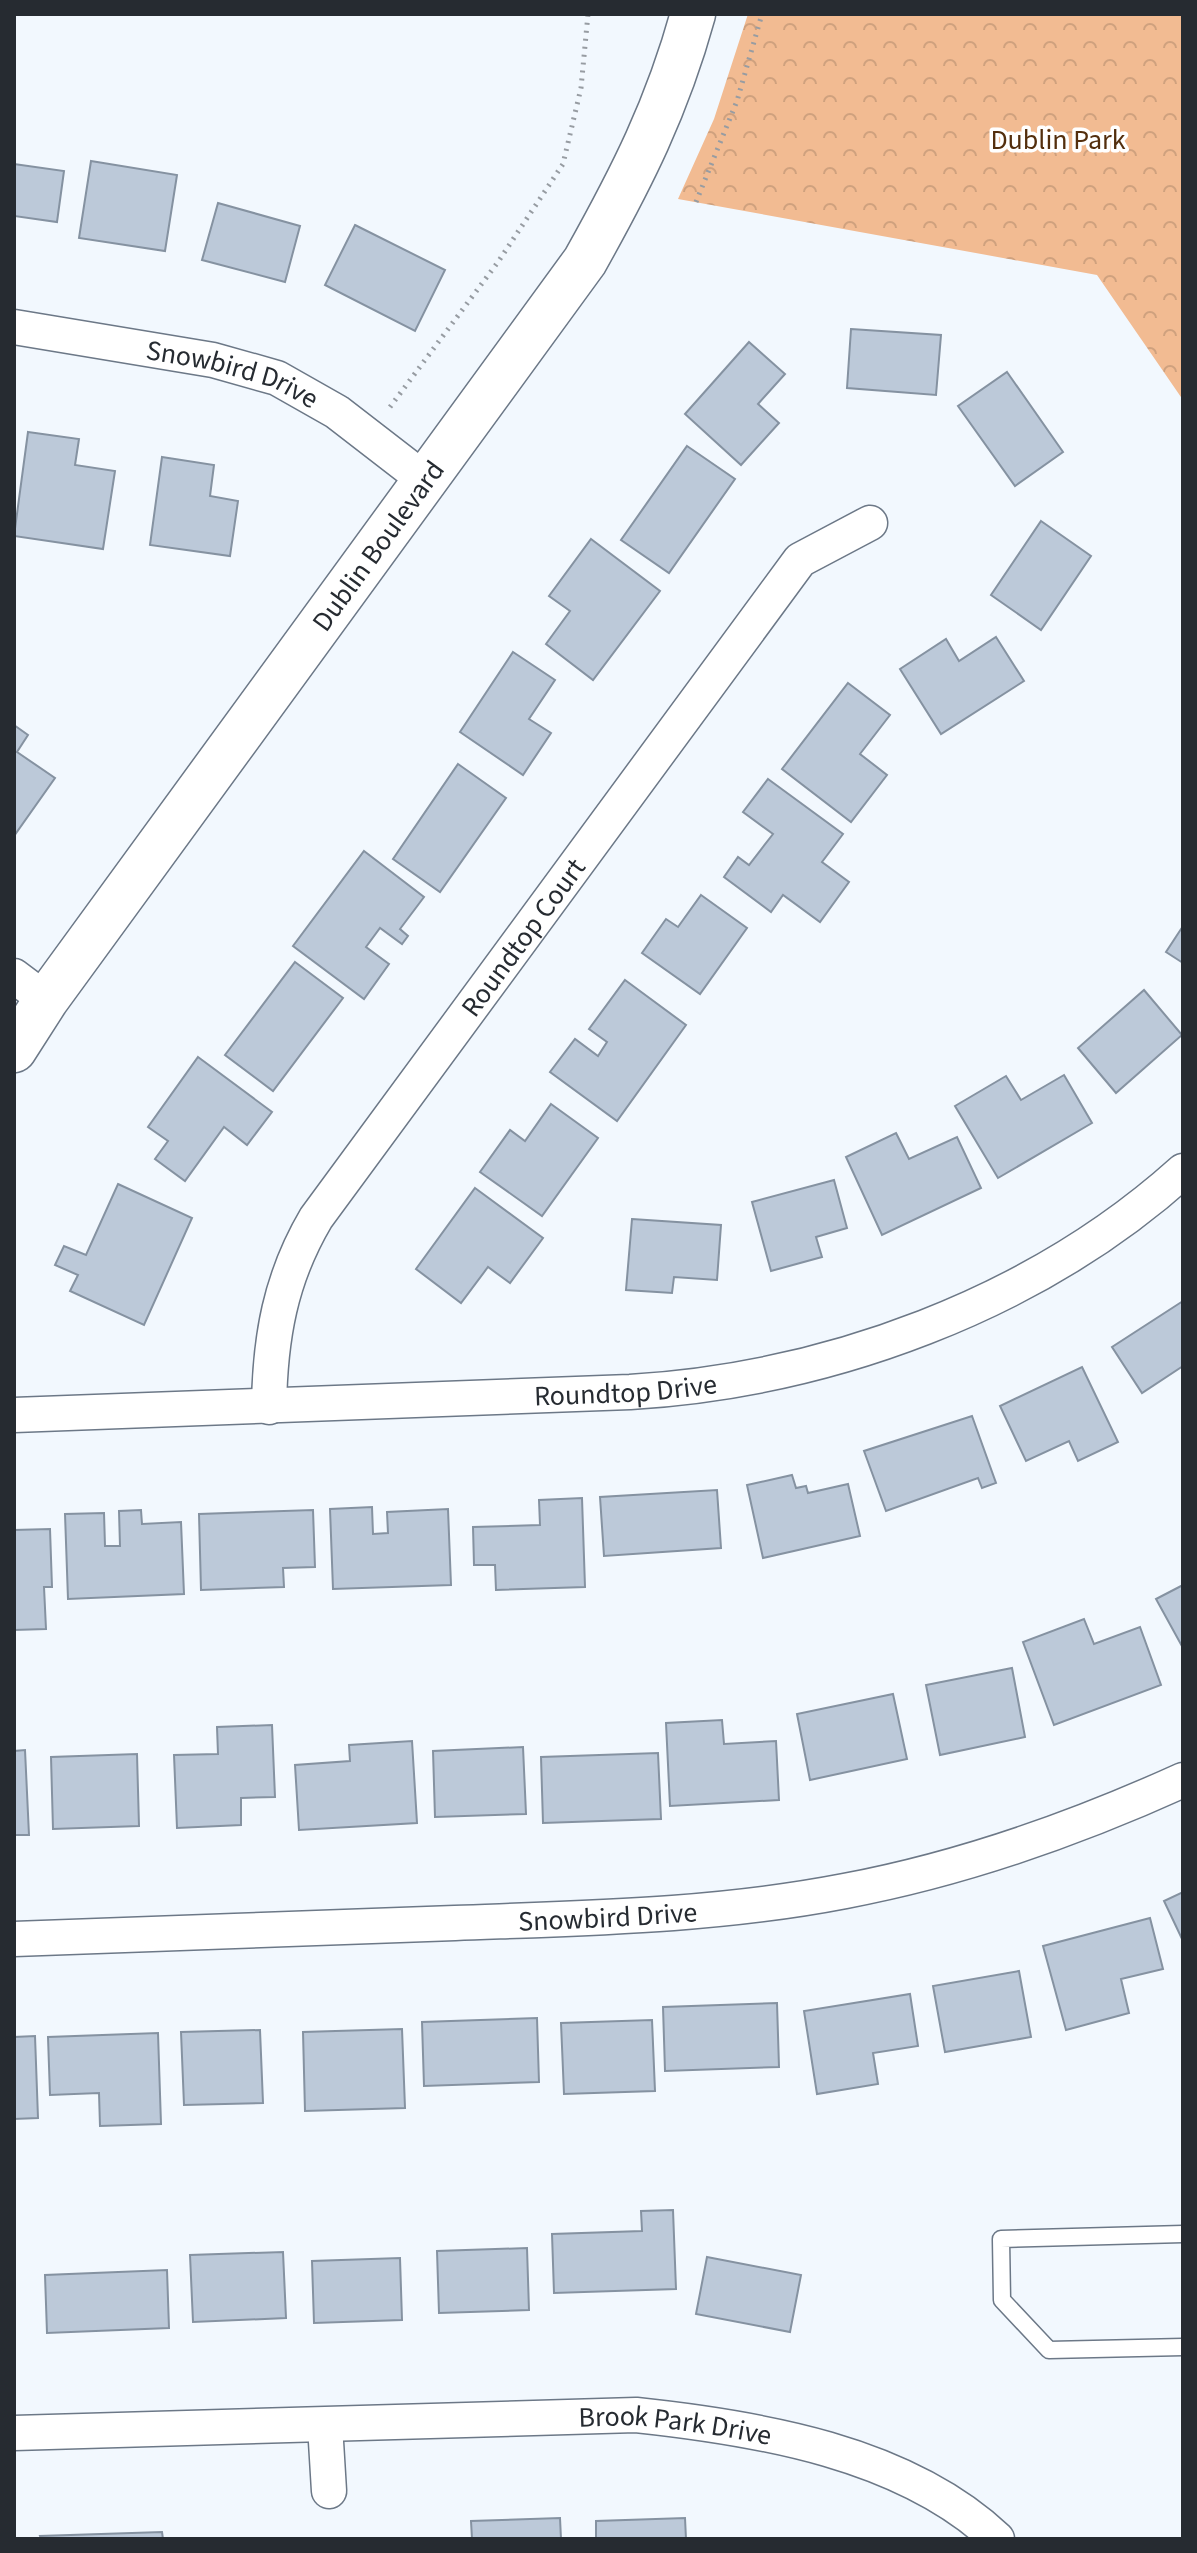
<svg xmlns="http://www.w3.org/2000/svg" width="1197" height="2553" font-family="'Source Sans 3',sans-serif">
<style>
.park{fill:url(#park-crowns)}
.building{fill:#bcc9d9;stroke:#8592a1;stroke-width:2}
.lines{fill:none;stroke-linecap:round;stroke-linejoin:round}
.lane-casing{stroke:#6c7887;stroke-width:19}
.street-casing{stroke:#6c7887;stroke-width:37}
.secondary-casing{stroke:#6c7887;stroke-width:47}
.path{stroke:#979ca2;stroke-width:5;stroke-dasharray:2 6;stroke-linecap:butt}
.lane{stroke:#fff;stroke-width:16}
.street{stroke:#fff;stroke-width:34}
.secondary{stroke:#fff;stroke-width:44}
.labels{text-anchor:middle;stroke-width:7;stroke-linejoin:round;paint-order:stroke}
.park-label{font-size:28px;fill:#532e0d;stroke:#fff}
.street-label{font-size:28px;fill:#262b31;stroke:#fff}
</style>
<defs>
<pattern id="park-crowns" width="20" height="18" patternUnits="userSpaceOnUse" patternTransform="scale(2)"><rect width="20" height="18" fill="#f2bb92"/><path d="M2 6a3 3 0 1 1 6 0M12 15a3 3 0 1 1 6 0" fill="none" stroke="#cfa17e"/></pattern>
</defs>
<rect width="100%" height="100%" fill="#f2f8fe"/>
<polygon class="park" points="748,14 1183,14 1183,400 1097,275 678,199 714,119"/>
<g class="building">
<polygon points="91,161 177,175 165,251 79,238"/>
<polygon points="14,164 64,171 57,222 14,216"/>
<polygon points="218,203 300,226 285,282 202,260"/>
<polygon points="355,225 445,270 415,331 325,285"/>
<polygon points="851,329 941,335 936,395 847,388"/>
<polygon points="749,342 785,374 758,404 779,423 741,465 685,414"/>
<polygon points="1007,372 1063,452 1015,486 958,406"/>
<polygon points="28,432 79,439 75,465 115,471 103,549 14,536"/>
<polygon points="687,446 735,479 669,573 621,540"/>
<polygon points="162,457 214,465 210,496 238,501 230,556 150,545"/>
<polygon points="1041,521 1091,556 1041,630 991,595"/>
<polygon points="591,539 660,591 593,680 546,644 570,611 549,596"/>
<polygon points="996,637 1024,681 941,734 900,669 946,639 959,661"/>
<polygon points="513,652 555,680 529,719 551,733 523,775 460,732"/>
<polygon points="848,683 890,715 860,754 887,775 851,822 782,769"/>
<polygon points="14,725 28,735 17,752 55,778 14,836"/>
<polygon points="458,764 506,798 440,892 393,859"/>
<polygon points="768,779 843,834 822,862 849,882 820,922 783,895 771,912 724,877 738,857 749,865 773,834 743,812"/>
<polygon points="364,851 424,897 400,929 408,936 402,944 380,928 366,947 389,964 364,999 293,946"/>
<polygon points="701,895 747,928 700,994 642,953 666,919 678,927"/>
<polygon points="1183,926 1183,963 1166,952"/>
<polygon points="295,962 343,998 273,1091 225,1055"/>
<polygon points="625,980 686,1025 617,1121 550,1072 575,1039 598,1056 607,1042 589,1029"/>
<polygon points="1144,990 1182,1035 1116,1093 1078,1048"/>
<polygon points="198,1057 272,1112 247,1145 224,1127 185,1181 155,1159 168,1141 148,1127"/>
<polygon points="1064,1075 1092,1123 998,1178 955,1106 1006,1076 1021,1100"/>
<polygon points="551,1104 598,1138 542,1216 480,1172 510,1130 525,1141"/>
<polygon points="896,1133 909,1159 957,1137 981,1188 882,1235 846,1157"/>
<polygon points="834,1180 847,1228 816,1237 822,1257 771,1271 752,1202"/>
<polygon points="118,1184 192,1218 144,1325 70,1291 78,1275 55,1265 64,1246 86,1255"/>
<polygon points="475,1188 543,1238 510,1283 488,1267 461,1303 416,1269"/>
<polygon points="632,1219 721,1225 717,1280 674,1277 672,1293 626,1290"/>
<polygon points="1183,1301 1183,1366 1142,1393 1112,1347"/>
<polygon points="1082,1367 1118,1442 1078,1461 1069,1441 1026,1461 1000,1406"/>
<polygon points="972,1416 996,1483 982,1488 978,1478 886,1511 864,1451"/>
<polygon points="792,1475 796,1488 806,1486 808,1493 848,1484 860,1536 763,1558 747,1485"/>
<polygon points="717,1490 721,1548 604,1556 600,1497"/>
<polygon points="582,1498 585,1587 496,1590 495,1565 474,1565 473,1527 540,1525 539,1500"/>
<polygon points="372,1507 373,1534 388,1533 387,1512 448,1509 451,1585 333,1589 330,1509"/>
<polygon points="141,1510 142,1524 181,1522 184,1594 68,1599 65,1514 104,1513 105,1546 120,1546 119,1511"/>
<polygon points="313,1510 315,1567 283,1568 284,1587 201,1590 199,1514"/>
<polygon points="50,1529 52,1587 44,1587 46,1629 14,1630 14,1530"/>
<polygon points="1183,1585 1183,1648 1156,1599"/>
<polygon points="1084,1619 1094,1644 1140,1627 1161,1685 1054,1725 1023,1642"/>
<polygon points="1012,1668 1025,1737 940,1755 926,1685"/>
<polygon points="893,1694 907,1759 810,1780 797,1714"/>
<polygon points="722,1720 724,1744 776,1741 779,1800 670,1806 666,1723"/>
<polygon points="272,1725 275,1797 241,1798 241,1825 177,1828 174,1755 218,1754 217,1727"/>
<polygon points="412,1741 417,1823 299,1830 295,1765 350,1761 349,1745"/>
<polygon points="523,1747 526,1814 435,1817 433,1751"/>
<polygon points="25,1750 29,1835 14,1835 14,1751"/>
<polygon points="658,1753 661,1819 543,1823 541,1757"/>
<polygon points="137,1754 139,1826 53,1829 51,1757"/>
<polygon points="1183,1892 1183,1941 1164,1901"/>
<polygon points="1150,1918 1163,1969 1121,1979 1129,2013 1066,2030 1043,1946"/>
<polygon points="1019,1971 1031,2037 945,2052 933,1986"/>
<polygon points="910,1994 918,2046 873,2053 878,2084 817,2094 804,2011"/>
<polygon points="777,2003 779,2067 665,2071 663,2007"/>
<polygon points="537,2018 539,2082 424,2086 422,2022"/>
<polygon points="652,2020 655,2091 564,2094 561,2023"/>
<polygon points="402,2029 405,2108 305,2111 303,2032"/>
<polygon points="260,2030 263,2103 184,2105 181,2032"/>
<polygon points="158,2033 161,2124 100,2126 99,2093 50,2095 48,2037"/>
<polygon points="35,2036 38,2118 14,2119 14,2037"/>
<polygon points="673,2210 676,2289 554,2293 552,2234 642,2231 641,2211"/>
<polygon points="527,2248 529,2310 439,2313 437,2251"/>
<polygon points="283,2252 286,2318 193,2322 190,2255"/>
<polygon points="707,2257 801,2275 790,2332 696,2314"/>
<polygon points="400,2258 402,2320 314,2323 312,2261"/>
<polygon points="167,2270 169,2328 47,2333 45,2275"/>
<polygon points="560,2518 561,2539 472,2539 471,2521"/>
<polygon points="685,2518 686,2539 596,2539 596,2521"/>
<polygon points="162,2532 163,2539 41,2539 40,2536"/>
</g>
<g class="lines">
<defs>
<polyline id="lane" points="1183,2234 1001,2239 1002,2300 1049,2350 1183,2347"/>
<g id="street">
<path id="s1" d="M14 327 213 360 277 378 337 412 425 480"/>
<polyline points="14,976 46,1000"/>
<path id="s2" d="M269 1407C270 1338 280 1279 316 1218L800 560 870 523"/>
<path id="s3" d="M14 1415 630 1392C828 1380 1034 1305 1183 1171"/>
<path id="s4" d="M14 1939C161 1934 308 1928 455 1923 586 1918 716 1916 845 1891 962 1869 1075 1829 1183 1780"/>
<polyline points="325,2425 329,2491"/>
<path id="s5" d="M14 2433 636 2415C758 2428 905 2452 997 2539"/>
</g>
<g id="secondary">
<path id="s6" d="M14 1050 46 1000 585 261C632 177 667 108 693 14"/>
</g>
</defs>
<use href="#lane" class="lane-casing"/>
<use href="#street" class="street-casing"/>
<use href="#secondary" class="secondary-casing"/>
<g class="path">
<polyline points="696,202 737,101 762,14"/>
<polyline points="390,407 498,262 563,164 581,88 588,14"/>
</g>
<use href="#lane" class="lane"/>
<use href="#street" class="street"/>
<use href="#secondary" class="secondary"/>
</g>
<g class="labels">
<g class="park-label">
<text x="1058" y="149">Dublin Park</text>
</g>
<g class="street-label">
<text dy="10" stroke="none"><textPath href="#s1" startOffset="224">Snowbird Drive</textPath></text>
<text dy="10" stroke="none"><textPath href="#s6" startOffset="622">Dublin Boulevard</textPath></text>
<text dy="10" stroke="none"><textPath href="#s2" startOffset="546">Roundtop Court</textPath></text>
<text dy="10" stroke="none"><textPath href="#s3" startOffset="612">Roundtop Drive</textPath></text>
<text dy="10" stroke="none"><textPath href="#s4" startOffset="594">Snowbird Drive</textPath></text>
<text dy="10" stroke="none"><textPath href="#s5" startOffset="662">Brook Park Drive</textPath></text>
</g>
</g>
<rect width="1197" height="2553" fill="none" stroke="#262b31" stroke-width="32"/>
</svg>
